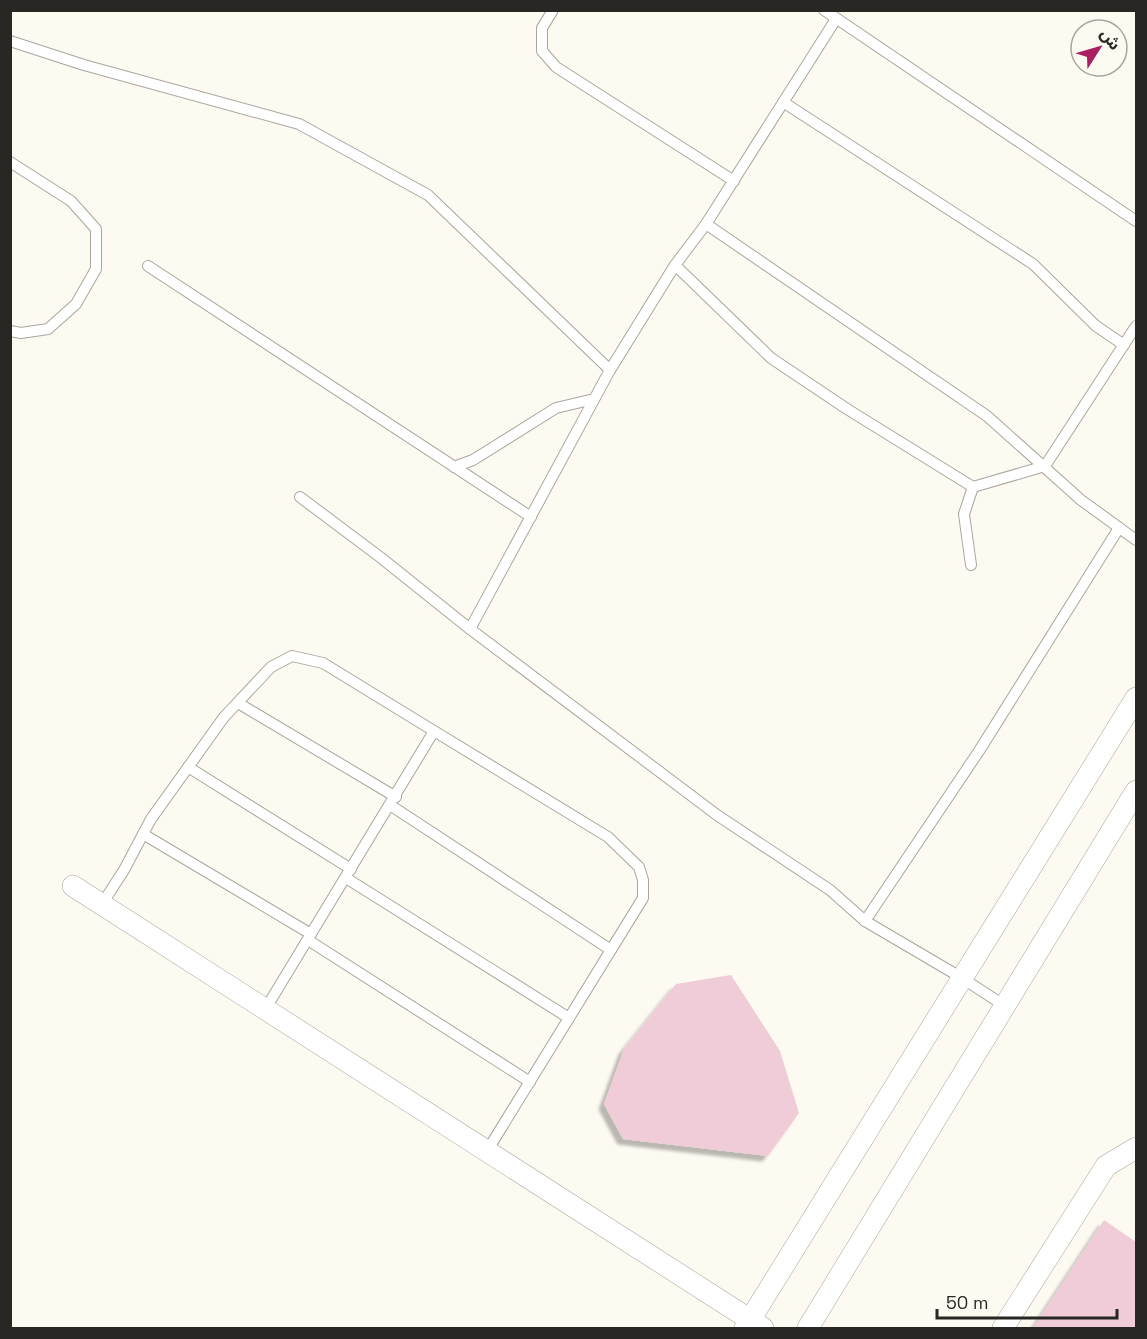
<svg xmlns="http://www.w3.org/2000/svg" width="1147" height="1339" font-family="'Space Grotesk','Noto Sans Arabic',sans-serif">
<style>
.building{fill:#efccd7;filter:url(#shadow)}
.lines{fill:none;stroke-linecap:round;stroke-linejoin:round}
.service-casing{stroke:#a9a69e;stroke-width:12}
.minor-casing{stroke:#a9a69e;stroke-width:22}
.service{stroke:#fff;stroke-width:10}
.minor{stroke:#fff;stroke-width:21}
</style>
<defs>
<filter id="shadow"><feDropShadow dx="-5.5" dy="5.5" stdDeviation="1.5" flood-color="#0004"/></filter>
</defs>
<rect width="100%" height="100%" fill="#fdfaf1"/>
<g class="building">
<polygon points="731,975 780,1051 799,1113 768,1156 623,1139 604,1104 624,1049 676,984"/>
<polygon points="1104,1220 1136,1242 1136,1328 1033,1328"/>
</g>
<g class="lines">
<defs>
<g id="service">
<polyline points="553,10 542,28 542,51 556,67 734,181"/>
<polyline points="824,10 1136,221"/>
<polyline points="10,41 84,65 299,124 428,195 610,370"/>
<polyline points="783,102 1033,264 1096,326 1124,345"/>
<polyline points="10,162 71,201 96,229 96,269 76,304 48,329 21,333 10,331"/>
<polyline points="706,224 836,19"/>
<polyline points="675,265 771,358 847,409 973,487 1045,466 1136,326"/>
<polyline points="148,266 531,517"/>
<polyline points="454,467 473,460 556,408 594,399"/>
<polyline points="300,497 380,557 470,629 717,815 830,890 865,921 962,978 1005,1006"/>
<polyline points="971,565 964,514 973,487"/>
<polyline points="470,629 610,370 675,265 706,224 987,416 1081,500 1136,540"/>
<polyline points="238,703 396,797"/>
<polyline points="188,767 351,869"/>
<polyline points="390,805 611,950"/>
<polyline points="143,834 311,934"/>
<polyline points="346,878 569,1018"/>
<polyline points="102,904 124,870 151,819 224,717 271,667 292,656 323,663 434,731"/>
<polyline points="865,921 979,751 1119,528"/>
<polyline points="308,940 530,1082"/>
<polyline points="266,1008 434,731 608,837 639,867 643,880 643,898 487,1151"/>
</g>
<g id="minor">
<polyline points="73,886 763,1328"/>
<polyline points="745,1328 1136,698"/>
<polyline points="808,1328 1136,791"/>
<polyline points="1003,1328 1106,1166 1136,1148"/>
</g>
</defs>
<use href="#service" class="service-casing"/>
<use href="#minor" class="minor-casing"/>
<use href="#service" class="service"/>
<use href="#minor" class="minor"/>
</g>
<rect width="1147" height="1339" fill="none" stroke="#292724" stroke-width="24"/>
<g transform="translate(1099 48) rotate(53)"><circle r="28" fill="#fdfaf1" stroke="#a8a69f" stroke-width="1.5"/>
<path d="M0-4.5L10 22L0 15L-10 22Z" fill="#a91f62"/>
<text y="-9" font-size="16" font-weight="bold" text-anchor="middle" fill="#292724">ش</text>
</g>
<path d="M937 1309v9h180v-9" fill="none" stroke="#292724" stroke-width="3"/>
<text x="946" y="1309" font-size="18" fill="#292724" stroke="#fdfaf1" stroke-width="4.5" paint-order="stroke">50 m</text>
</svg>
